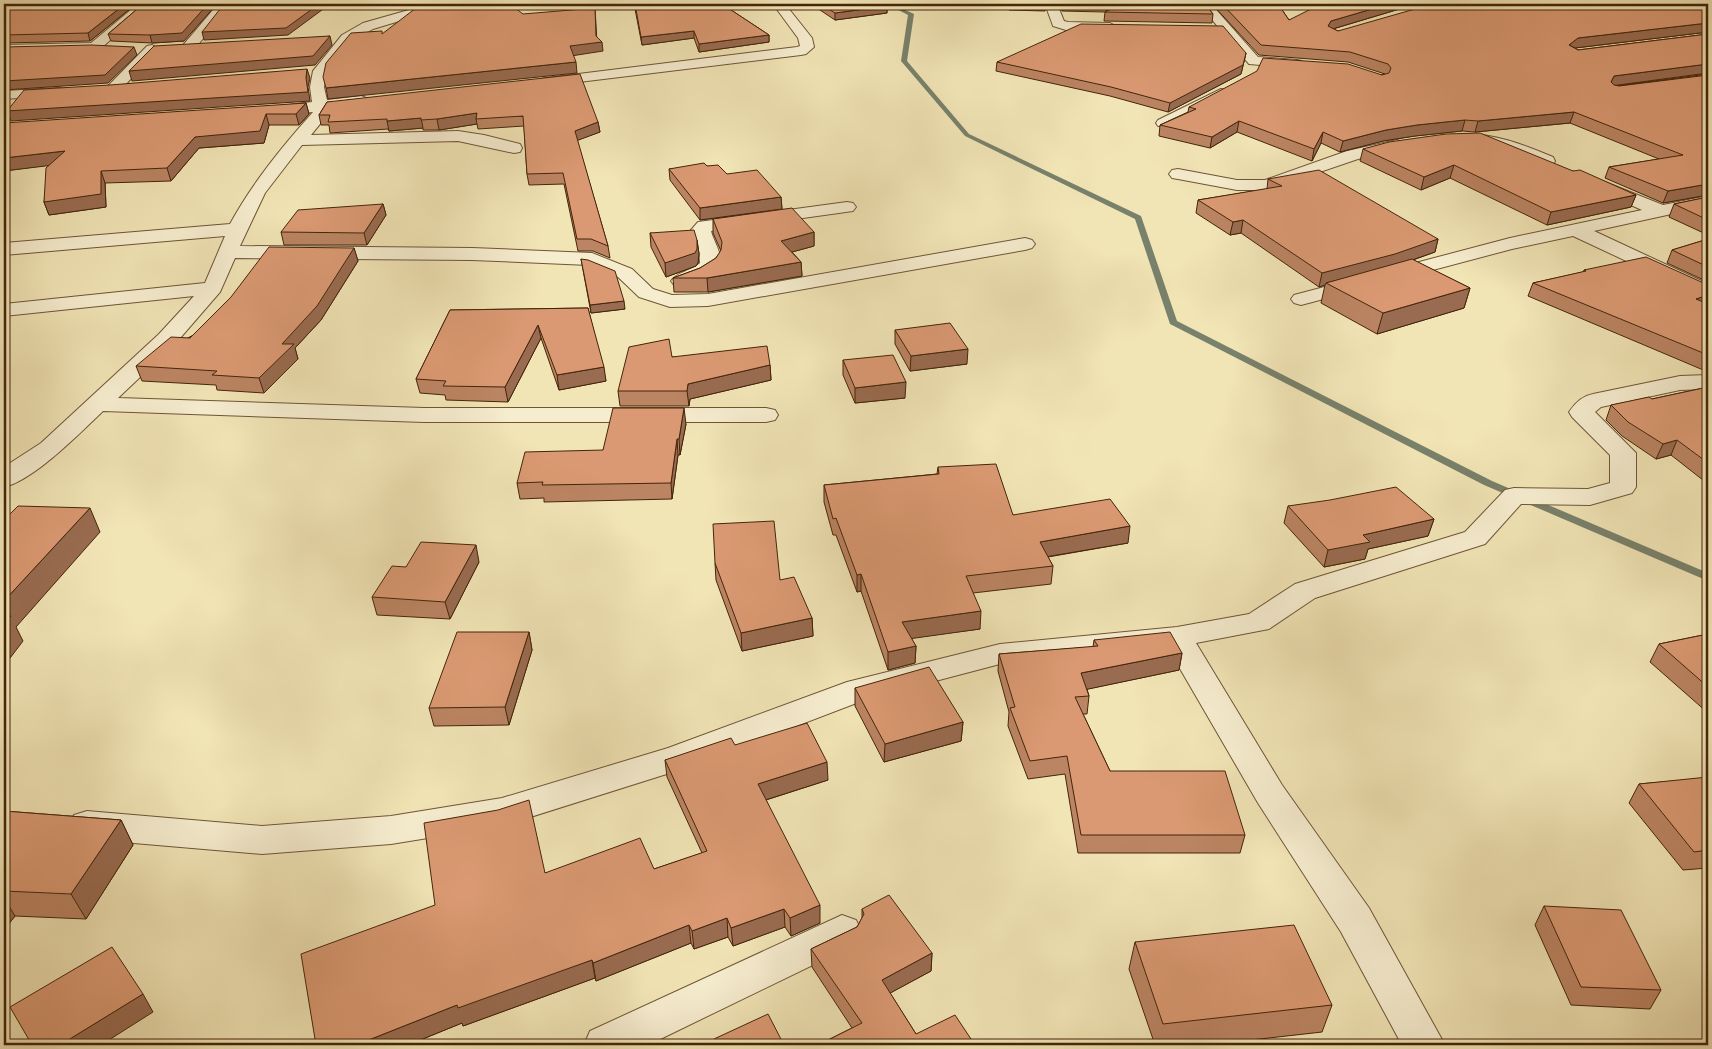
<svg xmlns="http://www.w3.org/2000/svg" width="1712" height="1049" font-family="'Gentium Book Plus',serif">
<style>
.lines{fill:none;stroke-linecap:round;stroke-linejoin:round}
.stream{fill:#78816b;fill-rule:evenodd}
.minor-casing{stroke:#6f5536;stroke-width:2}
.minor{fill:#f6edcf;fill-rule:evenodd}
.wall{fill:#bb8462;stroke:#44250b}
.shaded-wall{fill:#996b50;stroke:#44250b}
.building{fill:#da9972;stroke:#44250b}
</style>
<rect width="100%" height="100%" fill="#f1e4b5"/>
<filter id="stains"><feTurbulence type="fractalNoise" baseFrequency=".004" numOctaves="4"/><feColorMatrix values="0 0 0 0 .2 0 0 0 0 .09 0 0 0 0 .02 0 0 0 .5 -.17"/></filter>
<radialGradient id="worn" r=".72"><stop offset=".6" stop-color="#630" stop-opacity="0"/><stop offset="1" stop-color="#630" stop-opacity=".3"/></radialGradient>
<g class="lines">
<polygon class="stream" points="887,4 893,4 914,14 907,61 969,134 1141,216 1177,321 1492,481 1708,573 1708,581 1484,485 1170,324 1135,219 965,136 901,61 908,15"/>
<defs>
<g id="minor">
<polygon points="138,4 151,4 99,50 4,53 4,45 91,43"/>
<polygon points="218,4 230,4 194,50 184,50 182,47 184,44"/>
<path d="M430 4H448L446 7 373 29 352 41 327 72 324 87 327 100 361 96 366 98 369 101 366 104 328 109 329 113 311 135 458 131 484 135 520 144 522 148 520 152 514 153 458 141 302 145 265 193 240 246 472 248 592 253 632 269 653 289 672 295 708 294 1025 238 1032 240 1035 244 1032 248 1025 250 708 306 670 307 639 297 618 277 589 265 472 260 235 258 220 292 175 344 118 398 424 408H766L775 410 778 415 775 420 766 422H424L103 411C80 433 34 480 4 487V467L41 443 159 334 194 296 4 316V304L205 283 225 236 4 255V243L230 224C253 182 282 147 313 112L270 116 265 114 262 111 265 108 312 102 310 87 313 71 342 35 363 23Z"/>
<polygon points="773,4 785,4 812,38 814,47 806,54 801,55 546,86 541,85 539,82 541,79 546,78 797,47 800,46 798,38"/>
<polygon points="1045,4 1057,4 1064,21 1068,22 1110,23 1117,27 1110,31 1066,30 1053,26 1052,23"/>
<polygon points="1199,4 1211,4 1258,57 1297,60 1302,61 1304,64 1302,67 1297,68 1249,64"/>
<polygon points="152,45 159,49 126,84 150,84 152,87 150,90 113,93 108,92 106,89 108,86 147,46"/>
<polygon points="59,88 64,89 66,92 64,95 4,99 4,91"/>
<polygon points="1221,89 1226,90 1228,93 1226,96 1170,126 1158,126 1156,123 1158,120"/>
<path d="M1460 134C1494 133 1522 144 1553 157L1555 161 1553 165 1547 166 1493 146 1454 142 1452 139 1454 136Z"/>
<polygon points="1397,140 1403,142 1405,145 1403,148 1358,159 1267,190 1237,190 1178,179 1172,178 1169,174 1172,170 1178,169 1237,180 1265,180 1347,151"/>
<polygon points="1600,180 1663,205 1708,196 1708,206 1594,231 1708,284 1708,298 1701,296 1573,236 1512,249 1301,305 1294,303 1291,299 1294,295 1510,238 1642,210 1594,189 1591,185 1594,181"/>
<path d="M847 202 853 203 856 207 853 211 711 231C713 239 719 248 720 257 722 277 689 289 674 285L671 281C677 272 691 271 700 263L699 250 691 230 698 222Z"/>
<path d="M1708 375V389L1680 390 1601 407 1595 412 1636 453V487L1632 493 1590 505 1521 504 1485 544 1315 598 1269 629 1196 643 1282 785 1369 908 1445 1045H1402L1341 932 1258 803 1168 648 1000 664 867 699 692 766 502 826 391 844 262 854 87 839 74 835 69 825 74 815 87 811 262 826 391 816 502 798 668 748 847 682 1000 644 1177 627 1249 614 1295 584 1465 532 1505 490 1514 488 1588 489 1610 483V455L1572 417 1569 412C1575 403 1582 396 1593 394L1680 376Z"/>
<polygon points="842,915 856,920 862,932 856,944 648,1045 584,1045 590,1031"/>
</g>
</defs>
<use href="#minor" class="minor-casing"/>
<use href="#minor" class="minor"/>
</g>
<g class="wall">
<polygon points="4,4 136,4 90,41 4,43"/>
<polygon points="143,4 184,41 152,43 111,41 108,34"/>
<polygon points="634,4 722,4 769,35 769,42 699,52 694,38 642,45"/>
<polygon points="811,4 883,4 887,6 887,13 835,20"/>
<polygon points="973,4 1046,4 1045,11 1009,10 1009,5 979,7"/>
<polygon points="1059,4 1205,4 1213,14 1212,23 1104,21 1105,12 1062,11"/>
<polygon points="1212,4 1278,4 1289,20 1406,7 1333,29 1338,31 1708,4 1708,32 1575,48 1578,50 1708,34 1708,74 1615,86 1619,86 1708,75 1708,195 1663,203 1605,178 1609,167 1659,159 1570,123 1475,132 1462,131 1415,136 1383,141 1340,152 1321,143 1312,161 1237,132 1210,148 1159,136 1160,125 1188,112 1189,107 1385,74 1348,62 1259,55"/>
<polygon points="1246,53 1241,74 1168,112 1110,96 996,71 997,62"/>
<polygon points="327,102 598,122 600,132 577,140 608,246 610,258 593,251 578,251 564,184 529,185 527,174 524,126 478,129 477,124 439,130 423,130 423,128 389,131 388,129 330,133 329,125 321,125 319,115"/>
<polygon points="306,103 309,114 299,125 269,125 264,143 199,148 171,181 105,183 106,207 49,215 44,202 49,165 4,171"/>
<polygon points="1363,149 1573,171 1636,195 1631,207 1547,225 1450,178 1421,190 1360,161"/>
<polygon points="707,166 781,197 782,209 700,220 670,180 669,169"/>
<polygon points="1268,179 1438,239 1435,252 1413,260 1470,288 1464,308 1377,334 1321,303 1325,285 1319,287 1241,233 1230,235 1196,213 1198,200 1267,189"/>
<polygon points="1708,197 1708,235 1669,217 1674,204"/>
<polygon points="383,204 386,215 367,245 284,245 281,232"/>
<polygon points="713,219 814,232 814,246 792,252 801,262 802,276 708,292 674,292 673,278 700,268 716,258 721,251 713,233"/>
<polygon points="650,233 697,240 699,254 698,263 696,266 666,277 651,247"/>
<polygon points="1708,239 1708,282 1667,263 1672,250"/>
<polygon points="354,248 358,261 321,320 295,348 298,359 264,393 217,390 216,385 142,381 136,366"/>
<polygon points="581,259 625,309 591,313"/>
<polygon points="1584,270 1708,285 1708,372 1528,296 1533,283 1583,272"/>
<polygon points="588,308 606,381 559,390 541,338 508,402 446,400 445,395 420,393 416,379 450,310"/>
<polygon points="895,330 967,364 910,371 895,344"/>
<polygon points="672,357 770,365 771,380 690,399 689,406 620,406 618,391"/>
<polygon points="843,360 905,398 855,403 843,375"/>
<polygon points="1708,387 1708,484 1671,455 1656,459 1622,436 1606,420 1611,405 1652,399"/>
<polygon points="686,424 680,455 678,455 672,499 544,502 544,498 520,499 517,483 603,450"/>
<polygon points="938,467 1013,515 1128,543 1048,557 1053,566 1051,584 973,593 980,629 911,638 916,646 915,663 888,670 861,591 857,592 836,535 833,535 824,502 824,485 937,474"/>
<polygon points="1288,506 1434,519 1428,536 1368,549 1365,559 1324,567 1284,523"/>
<polygon points="479,562 450,619 377,615 372,597 406,567"/>
<polygon points="715,563 780,580 812,618 813,636 742,651 716,580"/>
<polygon points="529,632 532,650 509,725 434,726 429,708"/>
<polygon points="1708,634 1708,713 1650,662 1659,644"/>
<polygon points="1094,640 1182,653 1179,670 1087,689 1089,696 1087,714 1083,714 1110,771 1245,835 1240,853 1078,853 1065,774 1028,779 1008,726 1009,712 998,671 999,654 1093,647"/>
<polygon points="855,688 963,722 961,741 884,762 855,706"/>
<polygon points="735,745 828,780 766,800 820,923 791,936 785,927 733,946 728,937 694,949 691,943 596,981 595,978 463,1026 462,1023 408,1045 316,1045 545,873 654,869 702,853 667,777 665,760"/>
<polygon points="1708,778 1708,868 1683,870 1629,803 1639,784"/>
<polygon points="4,811 121,820 133,845 86,919 15,916 4,930"/>
<polygon points="1544,906 1661,990 1650,1009 1571,1005 1535,925"/>
<polygon points="862,909 932,953 931,971 890,993 916,1034 975,1045 828,1045 828,1040 852,1028 812,967 811,949 857,927 862,918"/>
<polygon points="1135,942 1332,1005 1322,1032 1207,1045 1155,1045 1129,969"/>
</g>
<g class="shaded-wall">
<polygon points="125,4 136,4 90,41 88,33"/>
<polygon points="208,4 217,4 184,41 152,43 150,35"/>
<polygon points="319,4 330,4 288,35 204,40 202,32"/>
<polygon points="903,4 949,4 903,10"/>
<polygon points="979,4 1009,4 1009,5 979,7"/>
<polygon points="1107,4 1129,4 1106,12"/>
<polygon points="1389,4 1407,4 1406,7 1329,30 1328,26 1331,21"/>
<polygon points="887,6 887,13 835,20 835,13"/>
<polygon points="595,8 597,42 602,42 603,51 571,56 570,46"/>
<polygon points="1708,23 1708,32 1575,48 1569,45 1578,38"/>
<polygon points="694,31 694,38 642,45 641,37"/>
<polygon points="769,35 769,42 699,52 699,44"/>
<polygon points="330,36 332,45 315,65 132,81 129,71"/>
<polygon points="134,47 137,55 108,83 4,90 4,81"/>
<polygon points="1246,53 1241,74 1168,112 1170,103"/>
<polygon points="576,62 577,73 328,99 326,88"/>
<polygon points="1708,64 1708,73 1611,86 1611,82 1614,76"/>
<polygon points="307,69 310,78 308,87 310,101 11,121 7,111 306,78"/>
<polygon points="306,103 309,114 299,125 296,114"/>
<polygon points="1574,112 1570,123 1475,132 1478,121"/>
<polygon points="477,113 476,119 477,124 439,130 437,119"/>
<polygon points="266,114 269,125 264,143 199,148 171,181 167,168 195,137"/>
<polygon points="421,118 423,128 389,131 387,121"/>
<polygon points="1465,120 1462,131 1415,136 1383,141 1340,152 1343,141 1386,130 1417,125"/>
<polygon points="1239,121 1237,132 1210,148 1212,137"/>
<polygon points="598,122 600,132 576,141 575,131"/>
<polygon points="1323,132 1321,143 1312,161 1314,149"/>
<polygon points="65,151 70,163 4,171 4,158"/>
<polygon points="1454,165 1450,178 1421,190 1424,177"/>
<polygon points="101,171 105,183 106,207 49,215 44,202"/>
<polygon points="1708,184 1708,195 1663,203 1668,191"/>
<polygon points="1636,195 1631,207 1547,225 1551,212"/>
<polygon points="781,197 782,209 700,220 700,208"/>
<polygon points="383,204 386,215 367,245 364,233"/>
<polygon points="1243,220 1241,233 1230,235 1233,222"/>
<polygon points="814,232 814,246 781,255 781,241"/>
<polygon points="1438,239 1435,252 1392,267 1326,283 1325,285 1319,287 1322,273"/>
<polygon points="697,240 699,254 698,263 696,266 666,277 665,263"/>
<polygon points="354,248 358,261 321,320 295,348 298,359 264,393 259,378 282,344"/>
<polygon points="801,262 802,276 708,292 707,278"/>
<polygon points="1470,288 1464,308 1377,334 1383,313"/>
<polygon points="1708,295 1708,306 1696,299"/>
<polygon points="624,301 625,309 591,313 590,305"/>
<polygon points="538,325 541,338 508,402 505,387"/>
<polygon points="968,349 967,364 910,371 911,356"/>
<polygon points="770,365 771,380 690,399 689,406 687,391 688,384"/>
<polygon points="604,367 606,381 559,390 557,375"/>
<polygon points="906,382 905,398 855,403 855,388"/>
<polygon points="684,408 686,424 680,455 679,439"/>
<polygon points="677,439 678,455 672,499 671,483"/>
<polygon points="1677,440 1671,455 1656,459 1663,444"/>
<polygon points="90,508 100,532 16,627 23,641 4,666 4,601"/>
<polygon points="1434,519 1428,536 1368,549 1365,559 1324,567 1328,550 1363,535"/>
<polygon points="1130,526 1128,543 1039,558 1040,542"/>
<polygon points="476,545 479,562 450,619 445,602"/>
<polygon points="861,574 861,591 857,592 857,575"/>
<polygon points="981,611 980,629 901,640 902,622"/>
<polygon points="812,618 813,636 742,651 741,633"/>
<polygon points="529,632 532,650 509,725 505,707"/>
<polygon points="916,646 915,663 888,670 888,652"/>
<polygon points="1182,653 1179,670 1079,691 1081,673"/>
<polygon points="963,722 961,741 884,762 885,744"/>
<polygon points="827,762 828,780 759,802 758,784"/>
<polygon points="121,820 133,845 86,919 71,894"/>
<polygon points="4,898 15,916 4,930"/>
<polygon points="820,905 820,923 791,936 790,918"/>
<polygon points="784,909 785,927 733,946 731,928"/>
<polygon points="727,918 728,937 694,949 692,931"/>
<polygon points="689,925 691,943 596,981 593,963"/>
<polygon points="932,953 931,971 881,998 882,980"/>
<polygon points="592,960 595,978 463,1026 462,1023 408,1045 356,1045 457,1005"/>
<polygon points="143,994 153,1012 101,1045 60,1045"/>
</g>
<g class="building">
<polygon points="4,4 125,4 88,33 4,35"/>
<polygon points="143,4 208,4 182,33 150,35 108,34"/>
<polygon points="224,4 319,4 286,28 202,32"/>
<polygon points="431,4 510,4 523,14 595,8 596,36 602,42 570,46 576,62 326,88 323,77 326,63 351,33 382,31 382,34 416,8"/>
<polygon points="635,4 722,4 769,35 699,44 694,31 641,37"/>
<polygon points="821,4 883,4 887,6 835,13"/>
<polygon points="1122,4 1205,4 1213,14 1105,12"/>
<polygon points="1222,4 1278,4 1289,20 1321,4 1389,4 1331,21 1328,26 1338,31 1422,7 1440,4 1708,4 1708,23 1578,38 1569,45 1578,50 1708,34 1708,64 1614,76 1611,82 1614,85 1619,86 1708,75 1708,184 1668,191 1609,167 1683,155 1574,112 1478,121 1465,120 1417,125 1386,130 1343,141 1323,132 1314,149 1239,121 1212,137 1160,125 1196,109 1189,107 1257,71 1263,58 1348,64 1382,75 1389,73 1391,68 1388,64 1350,52 1261,45"/>
<polygon points="1081,24 1223,26 1246,53 1243,65 1170,103 1111,87 997,62"/>
<polygon points="330,36 313,56 129,71 154,46"/>
<polygon points="91,45 134,47 105,75 4,81 4,47"/>
<polygon points="307,69 306,78 308,92 7,111 24,90 110,85"/>
<polygon points="580,74 598,122 575,131 608,246 591,239 577,239 563,173 527,174 523,116 476,119 477,113 437,119 421,120 421,118 387,121 387,119 328,122 330,115 319,115 327,102"/>
<polygon points="306,103 296,114 266,114 260,131 195,137 167,168 101,171 101,194 44,202 46,168 65,151 4,158 4,123"/>
<polygon points="1480,133 1573,171 1580,170 1636,195 1551,212 1454,165 1424,177 1363,149 1389,142 1446,134"/>
<polygon points="704,163 707,166 718,165 727,174 757,170 781,197 700,208 669,169"/>
<polygon points="1319,170 1438,239 1395,254 1322,273 1243,220 1233,222 1198,200 1282,186 1268,179"/>
<polygon points="1708,197 1708,220 1674,204"/>
<polygon points="383,204 364,233 281,232 298,210"/>
<polygon points="792,208 814,232 781,241 801,262 707,278 673,278 700,268 716,258 721,250 722,242 713,219"/>
<polygon points="694,230 697,240 697,249 695,253 665,263 650,233"/>
<polygon points="1708,239 1708,267 1672,250"/>
<polygon points="269,247 354,248 317,306 282,344 294,344 259,378 212,375 217,371 136,366 171,337 190,338 231,297"/>
<polygon points="1646,257 1708,285 1708,295 1696,299 1708,304 1708,355 1533,283 1586,271 1584,270"/>
<polygon points="581,259 588,260 615,271 624,301 590,305"/>
<polygon points="1412,259 1470,288 1383,313 1326,283"/>
<polygon points="588,308 604,367 557,375 538,325 505,387 443,386 446,381 416,379 450,310"/>
<polygon points="950,323 968,349 911,356 895,330"/>
<polygon points="669,339 672,357 767,346 770,365 688,384 687,391 618,391 629,347"/>
<polygon points="893,355 906,382 855,388 843,360"/>
<polygon points="1708,387 1708,463 1677,440 1663,444 1628,422 1611,405 1649,397 1652,399"/>
<polygon points="613,408 684,408 679,439 677,439 671,483 542,485 543,482 517,483 525,452 603,450"/>
<polygon points="996,464 1013,515 1110,499 1130,526 1040,542 1053,566 966,576 981,611 902,622 916,646 888,652 861,574 857,575 836,518 833,519 824,485 939,474 938,467"/>
<polygon points="1396,487 1434,519 1363,535 1370,542 1328,550 1288,506 1330,500"/>
<polygon points="18,506 90,508 4,601 4,520"/>
<polygon points="774,521 780,580 794,577 812,618 741,633 715,563 713,524"/>
<polygon points="421,542 476,545 445,602 372,597 392,566 406,567"/>
<polygon points="4,616 11,616 4,624"/>
<polygon points="457,632 529,632 505,707 429,708"/>
<polygon points="1170,632 1182,653 1081,673 1089,696 1075,697 1110,771 1225,771 1245,835 1081,835 1067,756 1030,761 1010,708 1015,707 999,654 1098,646 1094,640"/>
<polygon points="1708,634 1708,687 1659,644"/>
<polygon points="929,667 963,722 885,744 855,688"/>
<polygon points="807,723 827,762 758,784 820,905 790,918 784,909 731,928 727,918 692,931 689,925 593,963 592,960 458,1008 457,1005 356,1045 316,1045 301,954 435,905 424,823 498,810 529,800 545,873 640,838 654,869 707,851 665,760 731,738 735,745"/>
<polygon points="1708,777 1708,850 1694,852 1639,784"/>
<polygon points="4,811 121,820 71,894 4,891"/>
<polygon points="889,895 932,953 882,980 916,1034 955,1015 975,1045 831,1045 828,1040 862,1023 811,949 857,927 864,914 862,909"/>
<polygon points="1544,906 1621,910 1661,990 1581,987"/>
<polygon points="1294,925 1332,1005 1163,1024 1135,942"/>
<polygon points="112,947 143,994 60,1045 32,1045 10,1007"/>
<polygon points="768,1014 784,1045 717,1045 714,1039"/>
</g>
<rect width="1712" height="1049" fill="none" stroke="#f1e4b5" stroke-width="20"/>
<rect x="5" y="5" width="1702" height="1039" fill="none" stroke="#44250b" stroke-width="2.5"/>
<rect x="10" y="10" width="1692" height="1029" fill="none" stroke="#44250b"/>
<rect width="100%" height="100%" filter="url(#stains)"/>
<rect width="100%" height="100%" fill="url(#worn)"/>
</svg>
